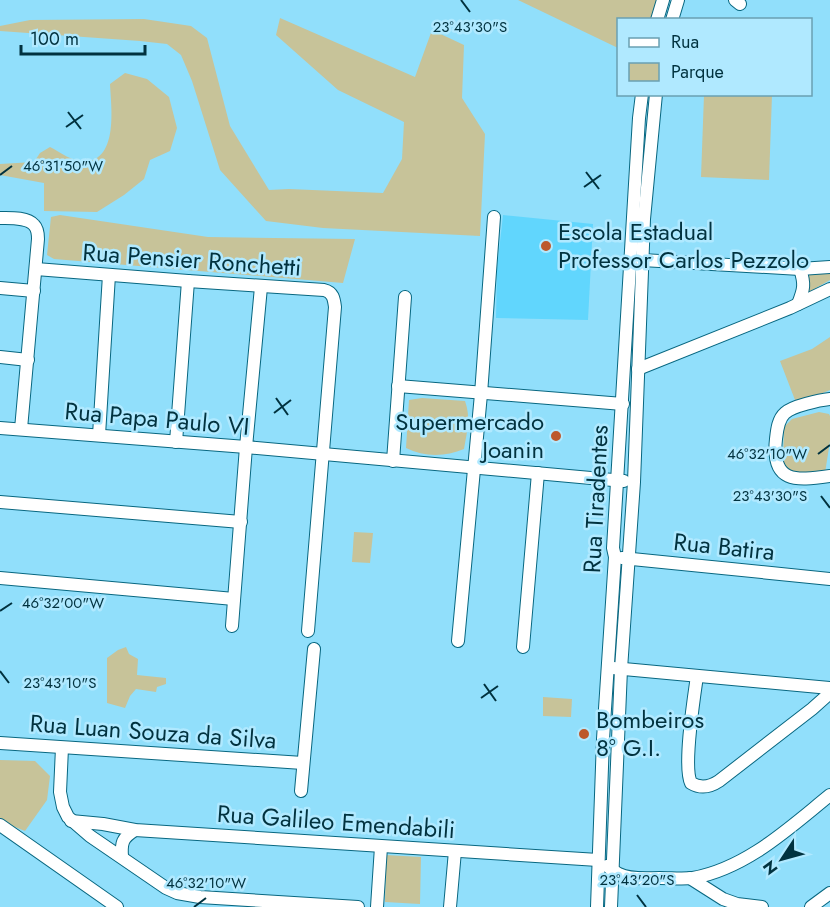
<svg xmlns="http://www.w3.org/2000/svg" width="830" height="907" font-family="Jost,sans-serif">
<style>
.built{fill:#61d6fd}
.green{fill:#c7c399}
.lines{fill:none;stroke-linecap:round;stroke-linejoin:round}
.minor-casing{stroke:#086780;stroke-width:14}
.minor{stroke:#fff;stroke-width:12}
.ticks{fill:none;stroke:#01323f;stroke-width:2}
.poi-dot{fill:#bd582a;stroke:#b0e9ff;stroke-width:2}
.labels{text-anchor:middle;stroke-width:5;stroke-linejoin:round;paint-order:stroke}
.poi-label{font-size:24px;fill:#01323f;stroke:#b0e9ff;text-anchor:start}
.street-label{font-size:24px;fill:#01323f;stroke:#b0e9ff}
.ticks-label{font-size:15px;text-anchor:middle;fill:#01323f;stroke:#b0e9ff;stroke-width:5;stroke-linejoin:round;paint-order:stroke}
</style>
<rect width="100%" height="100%" fill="#91dffb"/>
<polygon class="built" points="503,215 593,224 588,320 496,318 497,269"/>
<g class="green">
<polygon points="518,0 657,0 653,19 618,20 618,48"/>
<polygon points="280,18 415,77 432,30 464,45 462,98 485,134 480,236 323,228 266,221 220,170 192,81 181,55 167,44 140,41 0,31 0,26 30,20 144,19 191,26 207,38 230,126 269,190 289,189 383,193 402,159 404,122 338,90 276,35"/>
<path d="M125 73 147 79 169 97 177 128 170 151 150 160 144 179 124 195 97 212 44 211V183L0 175V164L34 162 40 153 50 147C60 152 73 162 85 162 119 159 111 106 110 84Z"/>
<polygon points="704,95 772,95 769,180 701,177"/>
<polygon points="60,215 208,237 355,239 343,283 54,259 47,255 51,217"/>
<polygon points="830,272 830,280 809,292 809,274"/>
<polygon points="830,337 830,390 811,398 795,400 780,361 812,349"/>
<path d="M422 398 465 401C471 417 467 432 464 449 445 457 424 457 406 448L409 400Z"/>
<polygon points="819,412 829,414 830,416 830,441 825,473 796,477 789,471 783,462 784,427 792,419"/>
<polygon points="354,532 373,533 370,563 352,562"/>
<polygon points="126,647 129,654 138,659 137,675 166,678 166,684 157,687 156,692 136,689 130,696 125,708 107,703 107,658 118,650"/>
<polygon points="543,697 572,699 571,717 543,716"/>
<polygon points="0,760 35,761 50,776 47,800 25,831 0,821"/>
<polygon points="386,855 421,857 420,904 385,902"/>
</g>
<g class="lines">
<defs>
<g id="minor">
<polyline points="735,0 740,4"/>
<polyline points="657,20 663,0"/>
<polyline points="672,20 678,0"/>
<path d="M0 218C10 218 27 217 34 225 38 229 38 235 38 239L21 429"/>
<polyline points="642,260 800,269 830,267"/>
<path d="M36 269 188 281 324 290C333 292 334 299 335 307L308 631"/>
<polyline points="0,288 34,291"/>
<path d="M798 304C804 289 805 284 800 269"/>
<polyline points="0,357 28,360"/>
<polyline points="638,369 790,308 830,289"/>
<polyline points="398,386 623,404"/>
<path d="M830 399C820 400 792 406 785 413 778 419 777 430 776 439 771 483 795 481 830 476"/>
<polyline points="0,428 246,447 624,481"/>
<polyline points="99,435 109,275"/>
<polyline points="176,442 188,281"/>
<polyline points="393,461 405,297"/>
<polyline points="0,502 241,522"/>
<polyline points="622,558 830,579"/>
<polyline points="0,578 234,599"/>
<polyline points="232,626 246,447 261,287"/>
<polyline points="458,641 481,394 494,217"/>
<polyline points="523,647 538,473"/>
<polyline points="613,668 830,688"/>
<path d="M697 676C694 697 683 767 691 783 701 789 710 787 719 781L812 709 830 693"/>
<polyline points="0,743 303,763"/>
<polyline points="62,748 60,792 63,807 68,817 90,836 166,888 177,893 200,897 358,907"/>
<polyline points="301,791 314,649"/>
<polyline points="71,821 103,824 135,830 598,860"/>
<polyline points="0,825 117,907"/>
<path d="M122 857C121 843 122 838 135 830"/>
<path d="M607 866C611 869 615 872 619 874 630 880 648 878 660 878 671 878 682 879 693 878 747 868 789 828 830 795"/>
<polyline points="690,878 723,899 737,904 762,907"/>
<polyline points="377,907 381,847"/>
<polyline points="450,907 455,851"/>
<polyline points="597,907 603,739 615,557 613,548 639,118 642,94"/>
<polyline points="611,907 621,669 634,482 644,219 656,94"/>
<polyline points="811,907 830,893"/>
</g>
</defs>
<use href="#minor" class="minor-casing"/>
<use href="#minor" class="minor"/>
</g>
<path class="ticks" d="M461 0 470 12M68 112 81 129M66 127 83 115M586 172 599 189M0 175 12 166M584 187 601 175M276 398 288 415M274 413 291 400M818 454 830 445M821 496 830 508M0 611 12 603M0 671 9 683M484 684 496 701M481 698 498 686M637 895 646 907M194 907 206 898"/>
<g class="poi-dot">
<circle cx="546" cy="246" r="6"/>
<circle cx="556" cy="436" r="6"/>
<circle cx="584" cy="734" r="6"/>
</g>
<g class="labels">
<g class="poi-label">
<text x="558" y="240">Escola Estadual<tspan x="558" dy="28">Professor Carlos Pezzolo</tspan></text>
<text x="544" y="430" text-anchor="end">Supermercado<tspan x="544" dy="28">Joanin</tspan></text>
<text x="596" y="728">Bombeiros<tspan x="596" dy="28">8º G.I.</tspan></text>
</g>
<g class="street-label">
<text transform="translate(192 260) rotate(4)" y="8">Rua Pensier Ronchetti</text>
<text transform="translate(157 419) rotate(5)" y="8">Rua Papa Paulo VI</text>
<text transform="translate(596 499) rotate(-87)" y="8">Rua Tiradentes</text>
<text transform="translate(724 547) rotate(6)" y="8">Rua Batira</text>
<text transform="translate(153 732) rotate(4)" y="8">Rua Luan Souza da Silva</text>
<text transform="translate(336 822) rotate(4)" y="8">Rua Galileo Emendabili</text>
</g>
</g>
<g class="ticks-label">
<text x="470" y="32">23°43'30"S</text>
<text x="63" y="171">46°31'50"W</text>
<text x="767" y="459">46°32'10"W</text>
<text x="770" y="501">23°43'30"S</text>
<text x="63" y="608">46°32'00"W</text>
<text x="60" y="688">23°43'10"S</text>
<text x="637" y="885">23°43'20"S</text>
<text x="206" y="888">46°32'10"W</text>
</g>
<rect x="617" y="18" width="195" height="78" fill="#b0e9ff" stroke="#6aa0b2" stroke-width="1.5"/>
<rect x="629" y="38" width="30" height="9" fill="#ffffff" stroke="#6aa0b2" stroke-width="1.5"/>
<text x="671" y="48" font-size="18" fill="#01323f">Rua</text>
<rect x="629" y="63" width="30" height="18" fill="#c7c399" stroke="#6aa0b2" stroke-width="1.5"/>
<text x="671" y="78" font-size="18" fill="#01323f">Parque</text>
<g transform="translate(782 859) rotate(234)" stroke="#b0e9ff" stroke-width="4.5" paint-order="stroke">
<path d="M0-4.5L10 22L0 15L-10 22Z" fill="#01323f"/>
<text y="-9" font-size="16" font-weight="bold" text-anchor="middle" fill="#01323f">N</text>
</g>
<path d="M21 45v9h124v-9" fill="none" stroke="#01323f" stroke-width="3"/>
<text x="30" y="45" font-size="18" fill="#01323f" stroke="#b0e9ff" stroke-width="4.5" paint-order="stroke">100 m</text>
</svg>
